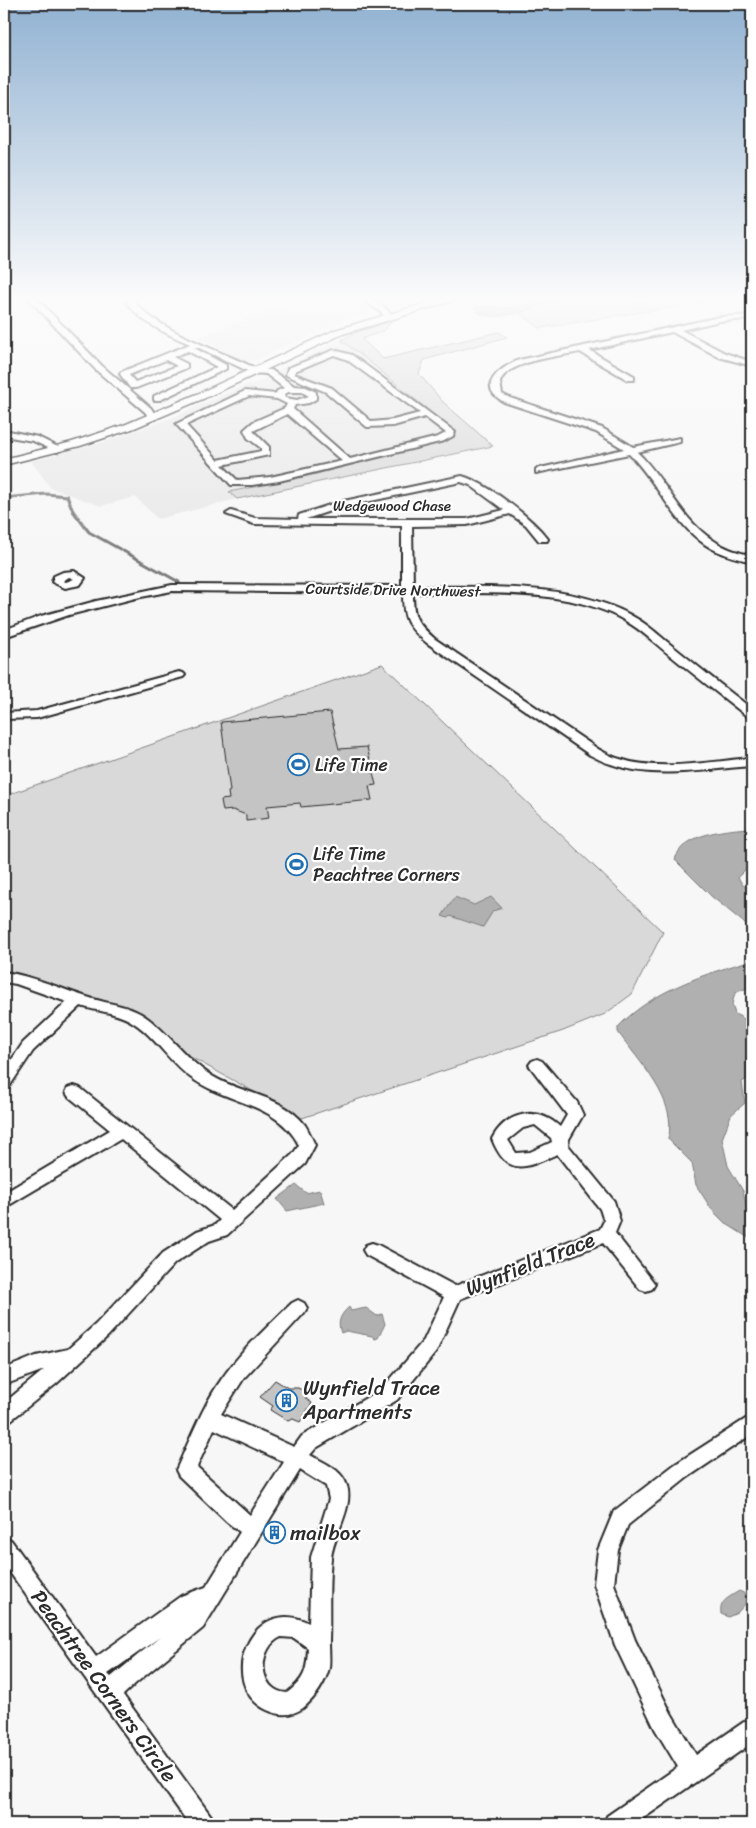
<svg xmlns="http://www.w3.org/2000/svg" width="756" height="1828" font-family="Sriracha,sans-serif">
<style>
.built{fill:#e8e8e8}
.green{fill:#d9d9d9;stroke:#828282}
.water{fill:#b0b0b0;stroke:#7b7b7b}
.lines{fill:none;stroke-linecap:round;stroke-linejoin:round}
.stream{stroke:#7b7b7b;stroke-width:3}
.building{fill:#c4c4c4;stroke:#2b2b2b}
.minor-casing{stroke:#2b2b2b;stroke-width:4}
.major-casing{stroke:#2b2b2b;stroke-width:3}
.minor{fill:#fff;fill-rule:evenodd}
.major{fill:#fff;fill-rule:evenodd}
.labels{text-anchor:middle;stroke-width:4.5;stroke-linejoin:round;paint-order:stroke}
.far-street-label{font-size:15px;fill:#2b2b2b;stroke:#fff}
.poi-label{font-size:18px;fill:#2b2b2b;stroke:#fff;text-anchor:start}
.near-street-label{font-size:21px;fill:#2b2b2b;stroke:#fff}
.near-poi-label{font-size:21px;fill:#2b2b2b;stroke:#fff;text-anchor:start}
</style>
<rect width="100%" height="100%" fill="#f7f7f7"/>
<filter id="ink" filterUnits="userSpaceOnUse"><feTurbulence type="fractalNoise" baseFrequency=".02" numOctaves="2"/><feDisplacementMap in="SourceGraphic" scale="10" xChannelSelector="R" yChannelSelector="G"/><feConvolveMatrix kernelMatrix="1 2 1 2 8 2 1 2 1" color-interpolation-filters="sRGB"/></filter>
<g filter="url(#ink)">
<g class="built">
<polygon points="300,298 427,298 346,320 252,361 242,361 199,337"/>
<polygon points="575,298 669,298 640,303"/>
<polygon points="341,340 455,432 447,441 312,475 230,492 237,499 158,519 135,497 101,506 51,488 31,461 104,442 171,418 243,386 256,383 278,373 280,369"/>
</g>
<g class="green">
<polygon points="499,298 575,298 640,303 669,298 731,298 540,328"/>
<polygon points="391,321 385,330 362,339 383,359 499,332 507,337 424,360 419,374 443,402 493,446 237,499 229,492 312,475 446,441 455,432 366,359 341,340 355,333"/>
<polygon points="382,664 663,932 632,994 605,1014 563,1031 302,1118 165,1043 127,1016 29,982 4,980 4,796"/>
</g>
<g class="water">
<path d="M545 298 559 300C540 304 489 329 474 308L478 306 515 308Z"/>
<path d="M752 828V866L745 870 738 877 742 884 752 892V932L743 922 711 896 675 860C681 833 729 829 752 828Z"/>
<polygon points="455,897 474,905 491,897 502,908 493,911 483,927 450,916 448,918 442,916"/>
<path d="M752 960V989L747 988 735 993 732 1004 735 1014 752 1023V1076L742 1082 745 1103 731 1115 722 1139 728 1166 743 1191 748 1213 752 1217V1240L725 1223 712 1210 696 1185 692 1163 668 1139C679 1101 638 1061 618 1032V1027C653 990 705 974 752 960Z"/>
<polygon points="296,1185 306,1193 320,1190 324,1203 287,1211 277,1199"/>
<path d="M349 1307 351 1311 366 1308 377 1316 382 1314 385 1324 378 1338 375 1339 372 1336 346 1331 341 1333C337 1322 340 1315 349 1307Z"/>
<path d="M739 1591 748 1595V1601L737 1613 728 1617 721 1614C719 1601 728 1598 739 1591Z"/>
</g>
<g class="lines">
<polyline class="stream" points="4,498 46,494 67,496 73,511 89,532 179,582"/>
</g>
<g class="building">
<polygon points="330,712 339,749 367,747 376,785 369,786 372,800 301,807 300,803 267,806 269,818 246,821 246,815 233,810 223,811 221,800 229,799 228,792 230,791 221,722"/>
<polygon points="275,1380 288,1388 298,1388 306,1392 306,1399 312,1403 300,1422 293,1419 288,1421 270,1410 273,1406 260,1397"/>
<polygon points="273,1523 284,1527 275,1543 265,1539"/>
</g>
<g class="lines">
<defs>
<g id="minor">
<polygon points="28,298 36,298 102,366 151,408 157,417 156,419 150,419 145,412 96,370"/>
<path d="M129 298H137L134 301C155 330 224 352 257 369L271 370 294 386 306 387 316 392V399L309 403 295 405 293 409 350 459 438 437 446 433 425 417 393 426 367 427 326 392 286 375 288 368 334 350 352 355 455 432 453 436 444 441 279 481 252 485H231L176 424 245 391 276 394 277 391 284 388 266 374 252 373 197 347 194 348 226 365V369L160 400H154V396L217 367 188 351 173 357 187 364V368L136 388H130L120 374 121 372 190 344C167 334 141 323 126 301ZM334 355 346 359 420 413 393 420 372 422 332 388 294 374 295 371ZM166 360 177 366 135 382 129 375ZM289 392H302L309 396 297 400 285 398 284 394ZM249 396 277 399 287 404 285 408 253 422 244 430 248 438 261 448V451L218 460 186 425ZM287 414 342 461 270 477 237 480 222 465 269 455V447L253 431Z"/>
<path d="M361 298C375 298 385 306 393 317L386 319 381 312Z"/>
<path d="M752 315V319L720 321 681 330 725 353 752 362V366L719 357 672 332 589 350 634 376V380H628L580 352C560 356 507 361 500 382L502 394 510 398 602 428 633 447 680 438V442L637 452C665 478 680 519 713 540 725 549 738 552 752 556V562C736 558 720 554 706 545 673 523 657 481 629 454L536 473V469L624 449 596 432 504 402C475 386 500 368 519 360L720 317Z"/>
<polygon points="4,430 38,437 62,449 57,452 33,441 4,436"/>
<path d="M462 476C487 483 532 518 548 539L547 541H539L526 525 510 514 467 525 412 526 413 587C483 587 578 581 639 620 652 628 663 639 675 648 701 669 726 689 752 709V718L748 717C722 697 696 676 671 656 658 646 646 634 632 625 575 586 479 594 413 593 413 618 416 622 435 639L598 749C605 753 612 757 620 759 658 772 712 761 752 758V766C707 769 655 780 611 764 603 762 597 758 590 755L427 643C407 626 403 620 403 593L172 591 136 598 69 615 4 637V630L41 616 96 601 172 585 402 586V526L254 524 226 514 231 511 255 518 298 519 299 515 339 502ZM461 482 470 485 504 510 467 519H306L342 507Z"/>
<path d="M74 571 85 578 80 585 65 588 52 582 54 576 63 572ZM69 577 74 579 66 582 63 581Z"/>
<polygon points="179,672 183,673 185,675 183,677 37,718 4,719 4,713 37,711"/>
<path d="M4 972C34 976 63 990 90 998 111 1005 132 1005 150 1020 172 1037 187 1061 212 1076 241 1094 283 1095 305 1125 309 1131 312 1139 315 1145L305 1164 227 1235 209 1241 175 1263 108 1336 56 1384 11 1420 4 1423V1403L44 1370 4 1385V1369L36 1356 68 1349 96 1324 163 1253 197 1231 215 1225 220 1220 121 1139 4 1208V1193L110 1130 68 1096 66 1092 68 1088 74 1086 80 1088 232 1210 293 1154 299 1145C277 1102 226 1104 190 1077 168 1061 154 1034 129 1020 114 1012 96 1011 81 1006L33 1051 9 1087 4 1089V1071L23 1043 67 1002 16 984 4 982Z"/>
<path d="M537 1059 542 1061 577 1102 583 1115 569 1139 568 1145 614 1201 620 1221 615 1233 655 1284 652 1289 646 1291 640 1289 603 1243 460 1299 436 1352 397 1400 316 1448 310 1455C324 1463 342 1469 347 1486 354 1507 333 1536 331 1558 328 1586 330 1614 329 1642 329 1650 330 1660 329 1668 325 1684 315 1698 303 1708 292 1716 280 1716 267 1710 215 1685 251 1593 309 1623L311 1557 329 1499 326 1486 300 1470 203 1628 136 1683 123 1695 211 1816 215 1824H189L4 1564V1537L11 1540 96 1657 181 1596 206 1587 240 1532 227 1522 179 1476 176 1470C190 1440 202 1407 221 1380 241 1351 267 1327 292 1303L298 1300 304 1303 307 1308 304 1313 244 1378 221 1414 294 1447 302 1436 383 1388 424 1340 444 1297 366 1255 363 1250 366 1245 372 1243 378 1245 455 1286 600 1229 604 1221 600 1209 557 1154C525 1169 507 1177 492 1139 506 1112 537 1105 560 1127L567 1115 529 1065 532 1061ZM535 1125 551 1138 552 1142 530 1152 516 1153 508 1140 523 1128ZM214 1429 284 1462 250 1515 197 1467ZM160 1637 111 1677 108 1674ZM281 1637 294 1638 308 1648C307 1671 305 1679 287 1693 257 1691 257 1648 281 1637Z"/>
<polygon points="752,1415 752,1434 688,1477 628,1525 618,1550 614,1584 635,1640 671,1713 696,1755 744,1722 752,1719 752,1743 635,1824 604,1824 607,1816 678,1767 655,1729 615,1645 594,1584 598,1550 614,1511 674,1465"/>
</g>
<polygon id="major" points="443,298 458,298 456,300 343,334 205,398 132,429 80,446 4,465 4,459 72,442 124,425 197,394 335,330"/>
</defs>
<use href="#minor" class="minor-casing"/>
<use href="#major" class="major-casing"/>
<use href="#minor" class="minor"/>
<use href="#major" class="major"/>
</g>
</g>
<linearGradient id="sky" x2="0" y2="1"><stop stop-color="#91b2d2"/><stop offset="0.54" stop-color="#fbfbfb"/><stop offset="1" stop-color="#fbfbfb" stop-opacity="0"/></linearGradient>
<rect width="756" height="554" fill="url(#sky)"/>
<defs>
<symbol id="stadium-ring" viewBox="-11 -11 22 22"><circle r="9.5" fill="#fff" stroke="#1f6fb2" stroke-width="1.5"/><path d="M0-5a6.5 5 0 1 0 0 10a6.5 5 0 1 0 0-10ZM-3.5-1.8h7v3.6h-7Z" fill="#1f6fb2"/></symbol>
<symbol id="building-ring" viewBox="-11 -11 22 22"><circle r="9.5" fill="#fff" stroke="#1f6fb2" stroke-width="1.5"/><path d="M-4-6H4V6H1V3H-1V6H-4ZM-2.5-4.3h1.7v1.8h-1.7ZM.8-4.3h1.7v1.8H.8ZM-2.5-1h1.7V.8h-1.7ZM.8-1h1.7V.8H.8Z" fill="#1f6fb2"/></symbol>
</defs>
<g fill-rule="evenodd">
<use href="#stadium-ring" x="286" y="752" width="25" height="25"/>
<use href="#stadium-ring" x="284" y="852" width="25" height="25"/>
<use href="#building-ring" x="274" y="1388" width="25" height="25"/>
<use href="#building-ring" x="262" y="1520" width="25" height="25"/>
</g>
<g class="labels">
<g class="far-street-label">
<text x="392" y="511">Wedgewood Chase</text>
<text transform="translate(393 590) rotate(1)" y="5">Courtside Drive Northwest</text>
</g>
<g class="poi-label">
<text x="315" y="771">Life Time</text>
<text x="313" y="860">Life Time<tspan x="313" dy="21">Peachtree Corners</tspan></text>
</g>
<g class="near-street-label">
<text transform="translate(530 1264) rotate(-22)" y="7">Wynfield Trace</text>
<text transform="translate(104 1686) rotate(54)" y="7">Peachtree Corners Circle</text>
</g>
<g class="near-poi-label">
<text x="303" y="1395">Wynfield Trace<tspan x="303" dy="24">Apartments</tspan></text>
<text x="290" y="1540">mailbox</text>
</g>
</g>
<rect width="756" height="1828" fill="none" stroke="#fff" stroke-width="20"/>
<rect x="10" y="10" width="736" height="1808" fill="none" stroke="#2b2b2b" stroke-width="2" filter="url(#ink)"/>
</svg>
